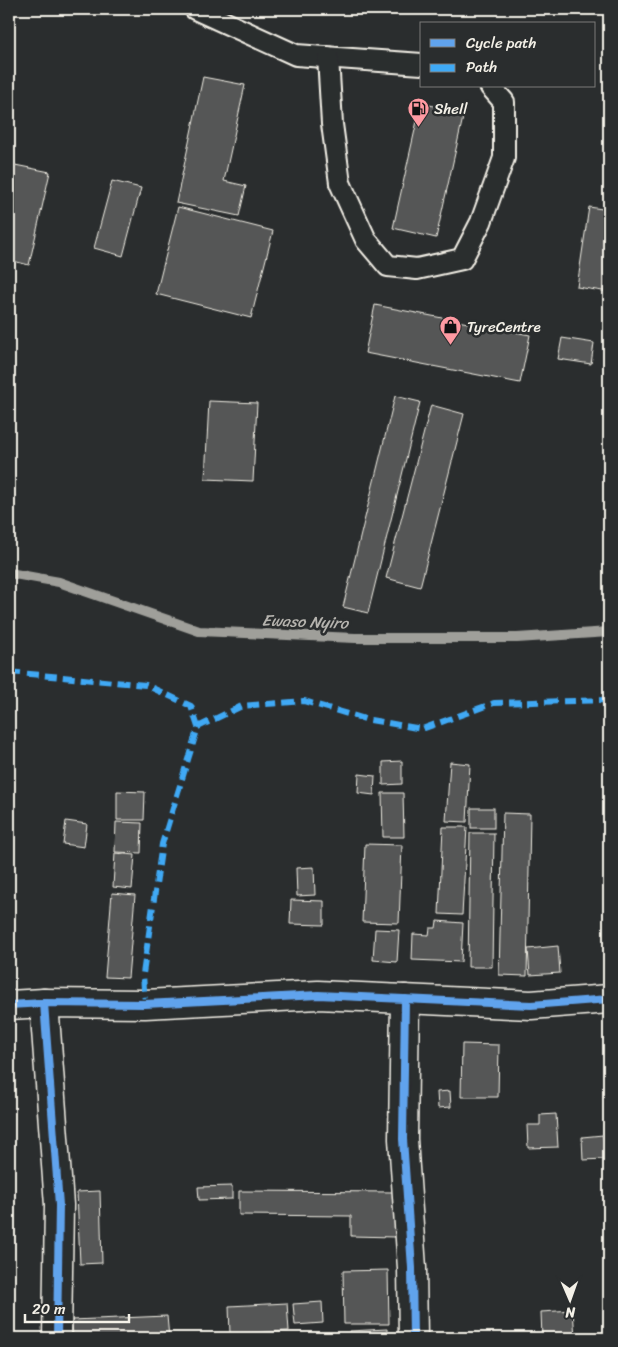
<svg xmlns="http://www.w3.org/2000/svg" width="618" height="1347" font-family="Sriracha,sans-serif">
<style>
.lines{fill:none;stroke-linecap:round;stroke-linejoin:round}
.stream{stroke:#9f9f9a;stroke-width:10}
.building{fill:#555756;stroke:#f4f1e8}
.lane-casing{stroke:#f4f1e8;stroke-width:24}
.street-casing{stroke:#f4f1e8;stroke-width:31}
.lane{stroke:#2a2d2e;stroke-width:20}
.street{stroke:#2a2d2e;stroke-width:28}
.quiet{stroke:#3fa9f5;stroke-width:6;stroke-dasharray:12 6;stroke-linecap:butt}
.cycleway-casing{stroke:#2a2d2e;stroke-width:11}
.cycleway{stroke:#60a3ed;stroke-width:8}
.labels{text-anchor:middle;stroke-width:5;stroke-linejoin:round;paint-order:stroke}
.poi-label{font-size:15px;fill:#f4f1e8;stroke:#2a2d2e;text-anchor:start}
.water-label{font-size:16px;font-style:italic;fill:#b5b3ae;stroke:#2a2d2e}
</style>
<rect width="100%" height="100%" fill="#2a2d2e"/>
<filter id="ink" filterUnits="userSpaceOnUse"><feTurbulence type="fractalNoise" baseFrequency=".02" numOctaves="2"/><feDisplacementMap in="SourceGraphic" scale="10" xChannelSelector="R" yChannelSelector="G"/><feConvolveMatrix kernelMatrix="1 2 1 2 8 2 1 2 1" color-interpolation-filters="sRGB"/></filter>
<g filter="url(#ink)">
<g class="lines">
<polyline class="stream" points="9,573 59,582 199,631 355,638 517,638 609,632"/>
</g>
<g class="building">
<polygon points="203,77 245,85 224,181 246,186 239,216 176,203"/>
<polygon points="421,103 464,113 436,238 393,228"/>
<polygon points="15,165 50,172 29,265 9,260 9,194"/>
<polygon points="112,181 141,188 123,256 94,248"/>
<polygon points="178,207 273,231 251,318 156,294"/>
<polygon points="589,207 609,210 609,292 577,287"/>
<polygon points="375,305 530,335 520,383 365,353"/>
<polygon points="562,338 594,343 591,364 558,359"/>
<polygon points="395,396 420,402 368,613 343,607"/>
<polygon points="209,401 257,403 253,481 205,479"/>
<polygon points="431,405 464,414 420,587 386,578"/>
<polygon points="402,761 402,784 383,785 383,762"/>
<polygon points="450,762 470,764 467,822 446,821"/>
<polygon points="359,774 375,776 374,795 358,793"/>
<polygon points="117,791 145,792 144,820 117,820"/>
<polygon points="382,793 403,793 404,837 383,837"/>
<rect x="471" y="808" width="23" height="20"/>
<polygon points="503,813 530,814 527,976 499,975"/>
<polygon points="66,821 87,824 84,847 63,844"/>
<polygon points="116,822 142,823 141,853 115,852"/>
<polygon points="443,827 467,827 462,915 439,914"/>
<polygon points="470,833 494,833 492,967 468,967"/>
<polygon points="365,844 402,845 399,923 362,922"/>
<polygon points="115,853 135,855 132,889 113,887"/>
<polygon points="314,867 315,895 297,896 296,868"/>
<polygon points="112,893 135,895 128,978 105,977"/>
<polygon points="291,900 324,901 324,925 290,924"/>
<polygon points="437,921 463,923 461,962 412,960 413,934 429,935 430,928 436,928"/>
<polygon points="375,929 399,930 397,962 373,960"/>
<polygon points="558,946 560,973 530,975 528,949"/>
<polygon points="462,1044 499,1045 498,1097 461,1097"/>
<polygon points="450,1091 451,1107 438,1108 437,1092"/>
<polygon points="556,1114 558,1147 528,1148 527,1125 540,1125 540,1115"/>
<polygon points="603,1135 605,1159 583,1160 582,1137"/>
<polygon points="232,1186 232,1199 199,1200 198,1187"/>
<polygon points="100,1191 102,1263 80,1264 77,1192"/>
<polygon points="239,1191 396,1192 395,1237 351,1236 351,1216 239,1215"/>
<polygon points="388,1270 389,1324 344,1324 343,1271"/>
<polygon points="322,1302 323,1323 295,1325 293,1304"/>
<polygon points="287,1303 289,1331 230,1334 229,1306"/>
<polygon points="573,1310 575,1338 542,1338 541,1312"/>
<polygon points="167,1316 169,1338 73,1338 72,1320"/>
<polygon points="387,1329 387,1338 351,1338 350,1331"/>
<polygon points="273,1336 273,1338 232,1338"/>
</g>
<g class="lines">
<defs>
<g id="lane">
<polyline points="195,9 296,55 422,64"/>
<polyline points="328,57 332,124 340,183 366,240 388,266 417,269 462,259 481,222 504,158 504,102 490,86"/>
</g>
<g id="street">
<polyline points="405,999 403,1139 412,1268 413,1338"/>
<polyline points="44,1003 59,1205 57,1338"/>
<polyline points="9,1005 44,1003 145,1004 318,995 531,1005 609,999"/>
</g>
</defs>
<use href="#lane" class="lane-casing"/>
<use href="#street" class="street-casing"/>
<use href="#lane" class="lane"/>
<use href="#street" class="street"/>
<g class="quiet">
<polyline points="9,672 146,685 191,706 198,727 162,844 143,974 145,1004"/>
<polyline points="198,727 242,706 304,701 365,719 422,729 494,703 609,700"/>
</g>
<defs>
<g id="cycleway">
<polyline points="405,999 403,1139 412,1268 413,1338"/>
<polyline points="44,1003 59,1205 57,1338"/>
<polyline points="9,1005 44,1003 145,1004 318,995 531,1005 609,999"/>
</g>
</defs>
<use href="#cycleway" class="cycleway-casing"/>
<use href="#cycleway" class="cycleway"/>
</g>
</g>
<defs>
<symbol id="fuel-pin" viewBox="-11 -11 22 30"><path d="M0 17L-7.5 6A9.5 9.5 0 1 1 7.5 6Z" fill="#ff9aa2" stroke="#2a2d2e"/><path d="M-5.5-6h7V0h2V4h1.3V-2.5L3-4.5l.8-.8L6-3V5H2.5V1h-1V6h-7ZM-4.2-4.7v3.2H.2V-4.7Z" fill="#111"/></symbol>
<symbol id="shop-pin" viewBox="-11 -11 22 30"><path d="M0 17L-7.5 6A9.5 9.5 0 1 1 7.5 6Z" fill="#ff9aa2" stroke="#2a2d2e"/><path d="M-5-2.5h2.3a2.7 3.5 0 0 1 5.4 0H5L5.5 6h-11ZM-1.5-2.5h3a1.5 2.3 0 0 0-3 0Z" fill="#111"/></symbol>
</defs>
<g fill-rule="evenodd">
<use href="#fuel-pin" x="406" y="96" width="25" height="34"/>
<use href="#shop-pin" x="438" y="314" width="25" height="34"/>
</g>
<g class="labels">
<g class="poi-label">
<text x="434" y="114">Shell</text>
<text x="467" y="332">TyreCentre</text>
</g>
<g class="water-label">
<text transform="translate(305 621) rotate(2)" y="6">Ewaso Nyiro</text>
</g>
</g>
<rect width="618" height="1347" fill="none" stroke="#2a2d2e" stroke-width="30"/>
<rect x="15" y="15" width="588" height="1317" fill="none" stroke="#f4f1e8" stroke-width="2" filter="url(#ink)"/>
<rect x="420" y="22" width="175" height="65" fill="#2a2d2e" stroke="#7b7b78"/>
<rect x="430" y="39" width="25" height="8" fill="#60a3ed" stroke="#7b7b78"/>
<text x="466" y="48" font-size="15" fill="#f4f1e8">Cycle path</text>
<rect x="430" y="64" width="25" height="8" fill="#3fa9f5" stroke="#7b7b78"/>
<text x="466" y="72" font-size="15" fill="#f4f1e8">Path</text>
<g transform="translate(570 1300) rotate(178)" stroke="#2a2d2e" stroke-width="4" paint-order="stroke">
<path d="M0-4L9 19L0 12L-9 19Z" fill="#f4f1e8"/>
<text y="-8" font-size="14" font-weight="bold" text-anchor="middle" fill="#f4f1e8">N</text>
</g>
<path d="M25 1314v8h104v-8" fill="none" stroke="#f4f1e8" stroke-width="2.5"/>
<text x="32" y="1314" font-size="15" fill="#f4f1e8" stroke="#2a2d2e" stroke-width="4" paint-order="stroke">20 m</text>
</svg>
